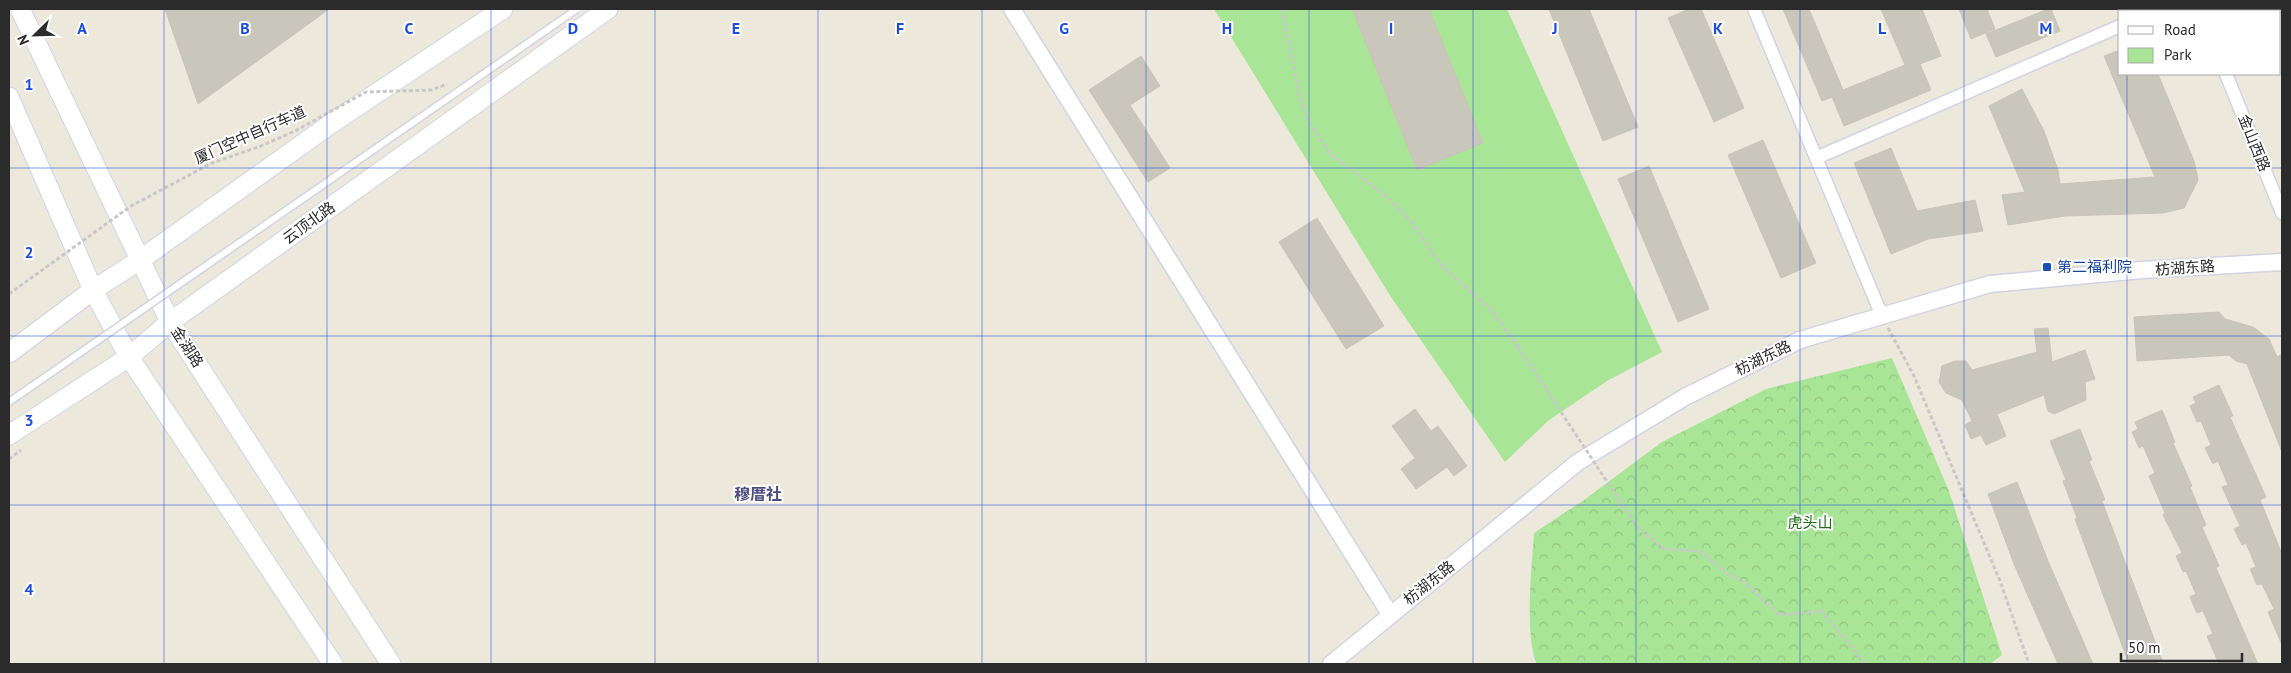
<svg xmlns="http://www.w3.org/2000/svg" width="2291" height="673" font-family="'PT Sans','Noto Sans SC',sans-serif">
<style>
.forest{fill:url(#forest-crowns)}
.park{fill:#a8e597}
.building{fill:#c9c6bb;stroke:#c9c4b6}
.lines{fill:none;stroke-linecap:round;stroke-linejoin:round}
.minor-casing{stroke:#d1d3e4;stroke-width:15}
.tertiary-casing{stroke:#d1d3e4;stroke-width:19}
.secondary-casing{stroke:#d1d3e4;stroke-width:21}
.path{stroke:#c8c8c8;stroke-width:3;stroke-dasharray:4 2.5;stroke-linecap:butt}
.minor{stroke:#fff;stroke-width:12}
.tertiary{stroke:#fff;stroke-width:16}
.secondary{stroke:#fff;stroke-width:19}
.service-bridge-casing{stroke:#d1d3e4;stroke-width:9;stroke-linecap:butt}
.path-bridge{stroke:#c8c8c8;stroke-width:3;stroke-dasharray:4 2.5;stroke-linecap:butt}
.service-bridge{stroke:#fff;stroke-width:6}
.grid{fill:none;stroke:#1d4ed8;stroke-width:1;stroke-opacity:0.55}
.transit-dot{fill:#1a4fb4;stroke:#fff;stroke-width:2}
.labels{text-anchor:middle;stroke-width:4;stroke-linejoin:round;paint-order:stroke}
.street-label{font-size:15px;fill:#2b2b2b;stroke:#fff}
.transit-label{font-size:15px;fill:#164399;stroke:#fff;text-anchor:start}
.park-label{font-size:15px;fill:#1f6b18;stroke:#fff}
.neighbourhood-label{font-size:16px;font-weight:bold;fill:#494c7d;stroke:#fff}
.grid-label{font-size:16px;text-anchor:middle;font-weight:bold;fill:#1d4ed8;stroke:#fff;stroke-width:4;stroke-linejoin:round;paint-order:stroke}
</style>
<defs>
<pattern id="forest-crowns" width="20" height="18" patternUnits="userSpaceOnUse" patternTransform="scale(1.25)"><rect width="20" height="18" fill="#a8e597"/><path d="M2 6a3 3 0 1 1 6 0M12 15a3 3 0 1 1 6 0" fill="none" stroke="#91c582"/></pattern>
</defs>
<rect width="100%" height="100%" fill="#ede8dc"/>
<path class="forest" d="M1892 358 1949 491 2002 655 1990 664H1537C1524 636 1532 566 1534 533L1584 500 1662 442 1766 389Z"/>
<polygon class="park" points="1214,9 1507,9 1662,352 1607,381 1549,420 1505,462 1389,294"/>
<g class="building">
<polygon points="165,9 329,9 198,104"/>
<polygon points="1352,9 1429,9 1483,143 1417,170"/>
<polygon points="1549,9 1589,9 1638,127 1603,141"/>
<polygon points="1689,9 1701,9 1744,108 1714,122 1668,18"/>
<polygon points="1783,9 1809,9 1843,90 1905,65 1881,9 1922,9 1941,56 1920,64 1931,90 1844,126 1832,97 1822,101"/>
<polygon points="1959,9 1987,9 1995,29 1971,39"/>
<polygon points="2048,9 2051,9 2060,31 1996,57 1986,34"/>
<polygon points="2120,50 2120,74 2158,74 2194,161 2198,180 2184,208 2163,213 2065,216 2008,225 2002,195 2025,192 1989,106 2022,89 2044,131 2058,170 2060,184 2155,177 2104,56"/>
<polygon points="1141,56 1160,86 1130,105 1170,168 1148,182 1089,90"/>
<polygon points="1763,140 1816,263 1781,278 1728,155"/>
<polygon points="1891,148 1917,211 1975,200 1983,231 1928,239 1891,254 1854,163"/>
<polygon points="1649,166 1709,309 1678,322 1618,179"/>
<polygon points="1317,218 1384,326 1346,349 1279,242"/>
<polygon points="2219,312 2225,319 2253,327 2269,339 2277,357 2282,354 2282,452 2247,364 2236,361 2229,355 2137,361 2134,317"/>
<polygon points="2048,328 2052,362 2085,350 2095,379 2085,382 2086,400 2054,414 2048,411 2044,395 1997,414 2006,436 1986,445 1981,435 1971,439 1965,425 1972,421 1962,400 1946,393 1939,382 1942,366 1955,361 1966,361 1972,370 2037,352 2034,329"/>
<polygon points="2219,385 2233,416 2230,417 2266,497 2260,500 2282,554 2282,645 2268,612 2274,609 2262,584 2257,585 2250,569 2256,567 2246,543 2242,545 2234,529 2240,526 2222,487 2228,485 2218,461 2213,464 2205,448 2211,445 2201,421 2197,422 2190,406 2196,403 2193,397"/>
<polygon points="1415,409 1431,431 1438,426 1467,466 1454,476 1447,467 1416,489 1401,469 1415,458 1392,426"/>
<polygon points="2162,410 2175,442 2173,443 2192,486 2190,487 2206,525 2202,527 2219,566 2216,568 2258,664 2219,664 2207,636 2213,634 2203,611 2197,613 2190,597 2196,594 2186,571 2183,572 2176,556 2182,553 2163,515 2165,513 2149,476 2155,473 2143,446 2139,448 2132,432 2138,429 2135,422"/>
<polygon points="2080,429 2092,460 2089,461 2105,500 2102,501 2162,660 2152,664 2129,664 2075,519 2077,518 2063,481 2066,480 2050,441"/>
<polygon points="2017,482 2048,561 2093,664 2058,664 2014,564 1988,494"/>
</g>
<g class="lines">
<defs>
<g id="minor">
<polyline points="1754,9 1882,316"/>
<polyline points="2200,9 2201,11"/>
<polyline points="2154,11 2159,9"/>
<polyline points="2226,74 2282,213"/>
<polyline points="1816,158 2120,26"/>
</g>
<g id="tertiary">
<polyline points="1012,9 1390,614"/>
<polyline points="1331,664 1578,462 1685,397 1800,340 1990,284 2142,270 2282,262"/>
</g>
<g id="secondary">
<polyline points="20,9 170,322 391,664"/>
<polyline points="9,97 93,290 129,357 333,664"/>
<polyline points="9,353 93,290 140,260 332,123 503,9"/>
<polyline points="9,435 129,357 170,322 608,9"/>
</g>
</defs>
<use href="#minor" class="minor-casing"/>
<use href="#tertiary" class="tertiary-casing"/>
<use href="#secondary" class="secondary-casing"/>
<g class="path">
<polyline points="1282,9 1299,94 1309,122 1329,153 1388,198 1413,224 1440,264 1490,309 1518,347"/>
<polyline points="1888,328 1914,376 2000,581 2029,664"/>
<polyline points="9,459 21,450"/>
<polyline points="1700,551 1726,573 1743,581 1779,615 1821,611 1866,664"/>
</g>
<use href="#minor" class="minor"/>
<use href="#tertiary" class="tertiary"/>
<use href="#secondary" class="secondary"/>
<defs>
<polyline id="service-bridge" points="9,402 577,9"/>
</defs>
<use href="#service-bridge" class="service-bridge-casing"/>
<g class="path-bridge">
<polyline points="9,294 131,206 212,163 261,146 295,131 366,92 432,90 447,84"/>
<polyline points="1518,347 1637,527 1664,549 1700,551"/>
</g>
<use href="#service-bridge" class="service-bridge"/>
</g>
<path class="grid" d="M164 9V664M327 9V664M491 9V664M655 9V664M818 9V664M982 9V664M1146 9V664M1309 9V664M1473 9V664M1636 9V664M1800 9V664M1964 9V664M2127 9V11M2127 74V664M9 168H2282M9 336H2282M9 505H2282"/>
<rect class="transit-dot" x="2042" y="262" width="10" height="10" rx="2.5"/>
<g class="labels">
<g class="street-label">
<text transform="translate(250 135) rotate(-24)" y="5">厦门空中自行车道</text>
<text transform="translate(2254 143) rotate(68)" y="5">金山西路</text>
<text transform="translate(309 223) rotate(-36)" y="5">云顶北路</text>
<text transform="translate(2185 268) rotate(-4)" y="5">枋湖东路</text>
<text transform="translate(187 347) rotate(57)" y="5">金湖路</text>
<text transform="translate(1763 358) rotate(-26)" y="5">枋湖东路</text>
<text transform="translate(1429 583) rotate(-39)" y="5">枋湖东路</text>
</g>
<g class="transit-label">
<text x="2057" y="272">第二福利院</text>
</g>
<g class="park-label">
<text x="1810" y="528">虎头山</text>
</g>
<g class="neighbourhood-label">
<text x="758" y="500">穆厝社</text>
</g>
</g>
<g class="grid-label">
<text x="82" y="34">A</text>
<text x="245" y="34">B</text>
<text x="409" y="34">C</text>
<text x="573" y="34">D</text>
<text x="736" y="34">E</text>
<text x="900" y="34">F</text>
<text x="1064" y="34">G</text>
<text x="1227" y="34">H</text>
<text x="1391" y="34">I</text>
<text x="1555" y="34">J</text>
<text x="1718" y="34">K</text>
<text x="1882" y="34">L</text>
<text x="2046" y="34">M</text>
<text x="29" y="90">1</text>
<text x="29" y="258">2</text>
<text x="29" y="426">3</text>
<text x="29" y="595">4</text>
</g>
<rect width="2291" height="673" fill="none" stroke="#2b2b2b" stroke-width="20"/>
<rect x="2118" y="10" width="162" height="65" fill="#ffffff" stroke="#aaaaaa"/>
<rect x="2128" y="26" width="25" height="8" fill="#ffffff" stroke="#aaaaaa"/>
<text x="2164" y="35" font-size="15" fill="#2b2b2b">Road</text>
<rect x="2128" y="48" width="25" height="15" fill="#a8e597" stroke="#aaaaaa"/>
<text x="2164" y="60" font-size="15" fill="#2b2b2b">Park</text>
<g transform="translate(35 35) rotate(247)" stroke="#ffffff" stroke-width="4" paint-order="stroke">
<path d="M0-4L9 19L0 12L-9 19Z" fill="#2b2b2b"/>
<text y="-8" font-size="14" font-weight="bold" text-anchor="middle" fill="#2b2b2b">N</text>
</g>
<path d="M2121 653v8h121v-8" fill="none" stroke="#2b2b2b" stroke-width="2.5"/>
<text x="2128" y="653" font-size="15" fill="#2b2b2b" stroke="#ffffff" stroke-width="4" paint-order="stroke">50 m</text>
</svg>
